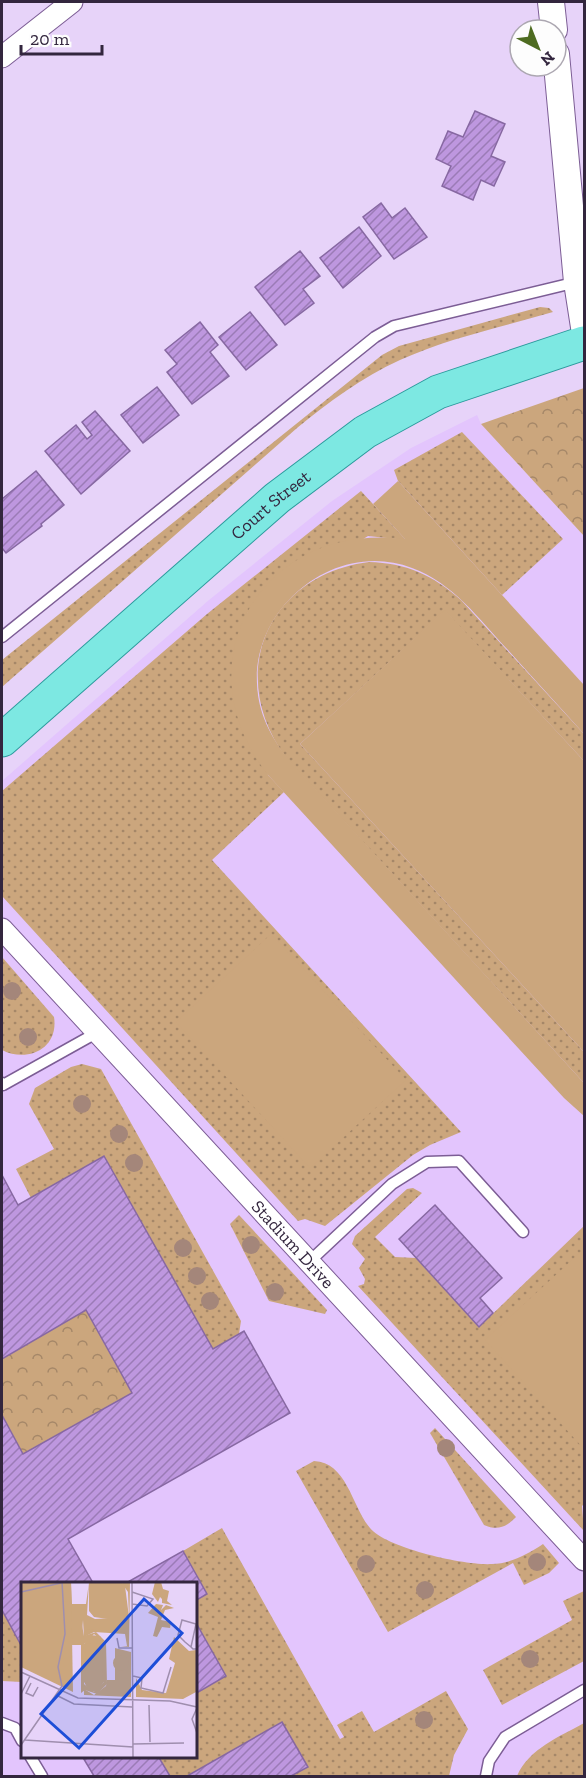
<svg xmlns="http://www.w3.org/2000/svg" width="586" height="1778" font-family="'Zilla Slab',serif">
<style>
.built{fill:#e3c5fd;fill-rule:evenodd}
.grass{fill:url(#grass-dots)}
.park{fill:url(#park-crowns)}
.garden{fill:#cba67d}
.building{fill:url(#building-hatch);stroke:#8768a2;stroke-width:1.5}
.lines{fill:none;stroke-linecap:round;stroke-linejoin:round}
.service-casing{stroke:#7c5d95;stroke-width:13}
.minor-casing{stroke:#7c5d95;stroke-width:23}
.tertiary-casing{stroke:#7c5d95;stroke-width:28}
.primary-casing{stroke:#2b9a9c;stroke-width:35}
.service{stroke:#fff;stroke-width:10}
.minor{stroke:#fff;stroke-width:21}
.tertiary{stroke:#fff;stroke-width:26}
.primary{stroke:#7de8e2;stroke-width:33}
.tree{fill:#a4867a}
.labels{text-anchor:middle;stroke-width:5;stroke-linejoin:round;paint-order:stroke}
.street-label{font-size:18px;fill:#33263e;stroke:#fdfdfd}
.inset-road{fill:none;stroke:#9f8eae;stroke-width:1.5}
.view{fill:#1d4ed8;fill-opacity:0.15;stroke:#1d4ed8;stroke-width:3}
.inset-edge{fill:none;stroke:#33263e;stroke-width:3}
</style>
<defs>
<pattern id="grass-dots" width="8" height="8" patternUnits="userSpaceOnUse" patternTransform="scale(1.5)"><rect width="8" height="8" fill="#cba67d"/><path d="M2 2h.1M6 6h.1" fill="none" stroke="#a58768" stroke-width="1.8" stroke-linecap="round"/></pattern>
<pattern id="park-crowns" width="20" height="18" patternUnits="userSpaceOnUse" patternTransform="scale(1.5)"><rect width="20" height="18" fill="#cba67d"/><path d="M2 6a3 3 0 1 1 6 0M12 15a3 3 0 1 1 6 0" fill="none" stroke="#a58768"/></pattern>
<pattern id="building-hatch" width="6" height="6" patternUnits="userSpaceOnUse" patternTransform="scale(1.5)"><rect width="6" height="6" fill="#be97df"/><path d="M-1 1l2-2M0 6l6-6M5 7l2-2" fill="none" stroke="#9b7bb6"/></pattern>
</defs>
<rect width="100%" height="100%" fill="#e7d3f9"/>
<path class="built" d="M477 415 481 424 584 536V1776H2V781L209 600 332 501 411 448ZM22 1583H195V1756H22Z"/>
<g class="grass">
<path d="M540 307 549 308 553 312C502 327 448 338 400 360 362 377 329 402 297 428L2 687V660L382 355 399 346Z"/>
<polygon points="462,432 563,539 502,595 398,481 394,470"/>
<polygon points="361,491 406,540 368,536 247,613 268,775 284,792 212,860 461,1132 430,1145 413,1155 325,1226 305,1219 298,1221 2,896 2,791 207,614"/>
<path d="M369 562C406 563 433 575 461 600L584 734V761L445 611 300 744 584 1052V1083L287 759C225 677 266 575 369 562Z"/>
<path d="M2 957 54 1017C59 1049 27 1063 2 1050Z"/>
<polygon points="82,1064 101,1069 241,1321 239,1334 213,1349 104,1157 31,1198 16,1169 54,1149 29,1104 35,1088 71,1067"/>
<polygon points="413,1188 422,1193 375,1237 395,1257 416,1258 479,1327 584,1226 584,1504 582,1506 584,1531 358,1286 364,1284 365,1279 359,1268 365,1259 352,1244 355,1236 407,1189"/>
<polygon points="239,1215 327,1310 325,1314 269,1301 230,1224"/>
<path d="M435 1428 516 1517C506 1527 498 1531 484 1525L430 1433Z"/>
<path d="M314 1461C347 1462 352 1507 370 1528 386 1548 466 1566 492 1564 510 1564 528 1554 543 1544L559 1563 549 1573 524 1585 513 1563 388 1632 296 1471Z"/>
<polygon points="222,1528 340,1739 344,1737 337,1725 362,1711 374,1732 446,1691 468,1729 454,1755 449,1776 291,1776 308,1767 282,1723 187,1776 170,1776 158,1756 195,1756 195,1694 226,1676 195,1621 195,1601 207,1594 183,1551"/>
<polygon points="584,1591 584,1661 502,1705 483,1670 572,1620 563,1601"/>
<polygon points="2,1610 22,1647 22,1682 2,1681"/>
<path d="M584 1723V1776H517C528 1749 561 1736 584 1723Z"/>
</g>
<g class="park">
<polygon points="584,388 584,536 481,424"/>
<polygon points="86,1310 132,1393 23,1454 2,1415 2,1359"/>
</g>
<g class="garden">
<path d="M398 481 584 685V734C559 706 533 678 508 650 479 619 453 583 412 568 336 539 253 606 257 684 258 713 271 737 288 759L584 1083V1116L564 1098 268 775C179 661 263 521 405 539L373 504Z"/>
<polygon points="445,610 584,761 584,1052 300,744"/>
<polygon points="271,934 406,1080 310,1168 176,1022"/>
<polygon points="584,1249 584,1449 485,1340"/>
</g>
<g class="building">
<polygon points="475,111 505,124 491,156 505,162 494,186 481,180 473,200 442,186 451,166 436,159 448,131 463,137"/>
<polygon points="381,203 392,218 405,208 427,237 394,259 363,217"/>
<polygon points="359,227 381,256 343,288 320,258"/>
<polygon points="300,251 320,276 303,289 314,303 285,325 255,287"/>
<polygon points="250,312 277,345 246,370 219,337"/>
<polygon points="200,322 218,345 210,352 229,376 192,404 167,372 177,364 165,350"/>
<polygon points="157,387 179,415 143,443 121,415"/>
<polygon points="95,411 130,451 81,494 45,451 76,425 87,439 92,435 82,422"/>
<polygon points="36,471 64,505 41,524 42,526 6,553 2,548 2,499"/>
<polygon points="104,1156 213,1349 244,1331 290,1413 68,1539 93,1583 22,1583 22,1647 2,1610 2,1415 23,1454 132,1393 86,1310 2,1359 2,1175 18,1205"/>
<polygon points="435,1205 502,1278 480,1298 493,1313 479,1327 399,1239"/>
<polygon points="183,1551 207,1594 195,1601 195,1583 126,1583"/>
<polygon points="195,1621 226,1676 195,1694"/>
<polygon points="282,1722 308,1767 291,1776 187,1776"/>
<polygon points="82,1756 158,1756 170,1776 94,1776"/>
</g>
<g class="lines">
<defs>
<g id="service">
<polyline points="2,637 375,337 394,326 577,282"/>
<polyline points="2,1083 3,1085 98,1032"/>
<polyline points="310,1261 392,1184 427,1162 459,1161 523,1232"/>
<polyline points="2,1723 15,1728 22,1741"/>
<polyline points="30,1756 42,1776"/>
<polyline points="486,1776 489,1761 505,1737 584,1690"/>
</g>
<g id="minor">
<polyline points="2,57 72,2"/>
<path id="s1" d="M2 929 584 1560"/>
</g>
<g id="tertiary">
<polyline points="551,2 554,30"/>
<polyline points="556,54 577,282 584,327"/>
</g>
<g id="primary">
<path id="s2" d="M2 740 277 498 365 432 438 392 584 343"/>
</g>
</defs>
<use href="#service" class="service-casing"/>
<use href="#minor" class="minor-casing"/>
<use href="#tertiary" class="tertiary-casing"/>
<use href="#primary" class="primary-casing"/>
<use href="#service" class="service"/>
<use href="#minor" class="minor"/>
<use href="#tertiary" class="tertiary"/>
<use href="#primary" class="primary"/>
</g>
<g class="tree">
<circle cx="12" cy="991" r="9"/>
<circle cx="28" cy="1037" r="9"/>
<circle cx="82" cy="1104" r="9"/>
<circle cx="119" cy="1134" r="9"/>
<circle cx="134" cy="1163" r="9"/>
<circle cx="251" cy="1245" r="9"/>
<circle cx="183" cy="1248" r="9"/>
<circle cx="197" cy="1276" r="9"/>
<circle cx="275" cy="1292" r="9"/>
<circle cx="210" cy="1301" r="9"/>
<circle cx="446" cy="1448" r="9"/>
<circle cx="537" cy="1562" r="9"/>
<circle cx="366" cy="1564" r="9"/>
<circle cx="425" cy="1590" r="9"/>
<circle cx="530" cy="1659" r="9"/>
<circle cx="424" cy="1720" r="9"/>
</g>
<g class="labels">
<g class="street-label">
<text dy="6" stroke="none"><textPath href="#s2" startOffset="357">Court Street</textPath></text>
<text dy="6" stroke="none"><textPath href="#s1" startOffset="429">Stadium Drive</textPath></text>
</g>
</g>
<g transform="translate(21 1582)">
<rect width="176" height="176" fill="#e7d3f9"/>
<path d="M47 0H50L51 22H65L68 0 66 33 74 37 108 35 107 10 100 0H109L108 65 100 64H106L104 52 73 50 63 55 62 38 60 63H44ZM134 0H140L142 7 148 9 146 19 151 23 141 21V17L139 15 137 20 131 12ZM135 22 142 23 140 28 145 23 153 26 144 28 140 38 150 40 149 46 141 45 136 55 132 54 137 35 127 31ZM69 53 79 54 83 60V100L75 110 68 109 63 100V62ZM153 55 168 69 175 68V110L162 117 115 115V96L121 108 145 111 154 81 148 77ZM94 66 110 70V115L63 113V107L73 113 85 104 86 98H94Z" fill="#cba67d"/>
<path d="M0 0H50L52 110 0 85Z" fill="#cba67d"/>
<path d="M68 0H100L104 4 108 35H104V51L65 47V37H87L73 35 68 29ZM60 38 63 54 75 50 85 60 86 102 76 112 64 108 60 111ZM73 52 83 60V100L73 110 63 102V62ZM81 61 82 100H65L64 62ZM92 81a8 8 0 1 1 16 0a8 8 0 1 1-16 0Z" fill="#cba67d" fill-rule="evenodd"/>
<path class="inset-road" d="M111 0 112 175M0 10 40 1M111 10 132 17 126 24 111 22M96 56 98 66H111M170 65 175 42 161 38 157 53 164 60 170 65 172 67H176M0 90 57 116 149 119 176 125M112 94 121 96 120 106 142 111 150 85M10 101 5 111 12 114 17 105M0 112 9 94M37 114 53 122 111 125M128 123 129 160M176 126 171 137 176 151M4 158 112 165M112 162 163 161M0 163 41 104 37 85 44 52 41 0"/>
<path class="view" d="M123 17 161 51 58 166 20 132Z"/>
<rect width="176" height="176" class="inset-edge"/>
</g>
<rect width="586" height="1778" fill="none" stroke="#33263e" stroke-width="6"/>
<g transform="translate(538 48) rotate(138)"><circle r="28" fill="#fdfdfd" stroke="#aca7b1" stroke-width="1.5"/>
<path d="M0-4.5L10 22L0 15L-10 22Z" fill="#4e6c21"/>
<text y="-9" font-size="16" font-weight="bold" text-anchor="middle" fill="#33263e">N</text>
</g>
<path d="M21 45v9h81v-9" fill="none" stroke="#33263e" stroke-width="3"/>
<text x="30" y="45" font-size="18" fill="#33263e" stroke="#fdfdfd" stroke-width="4.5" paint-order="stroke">20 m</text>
</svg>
